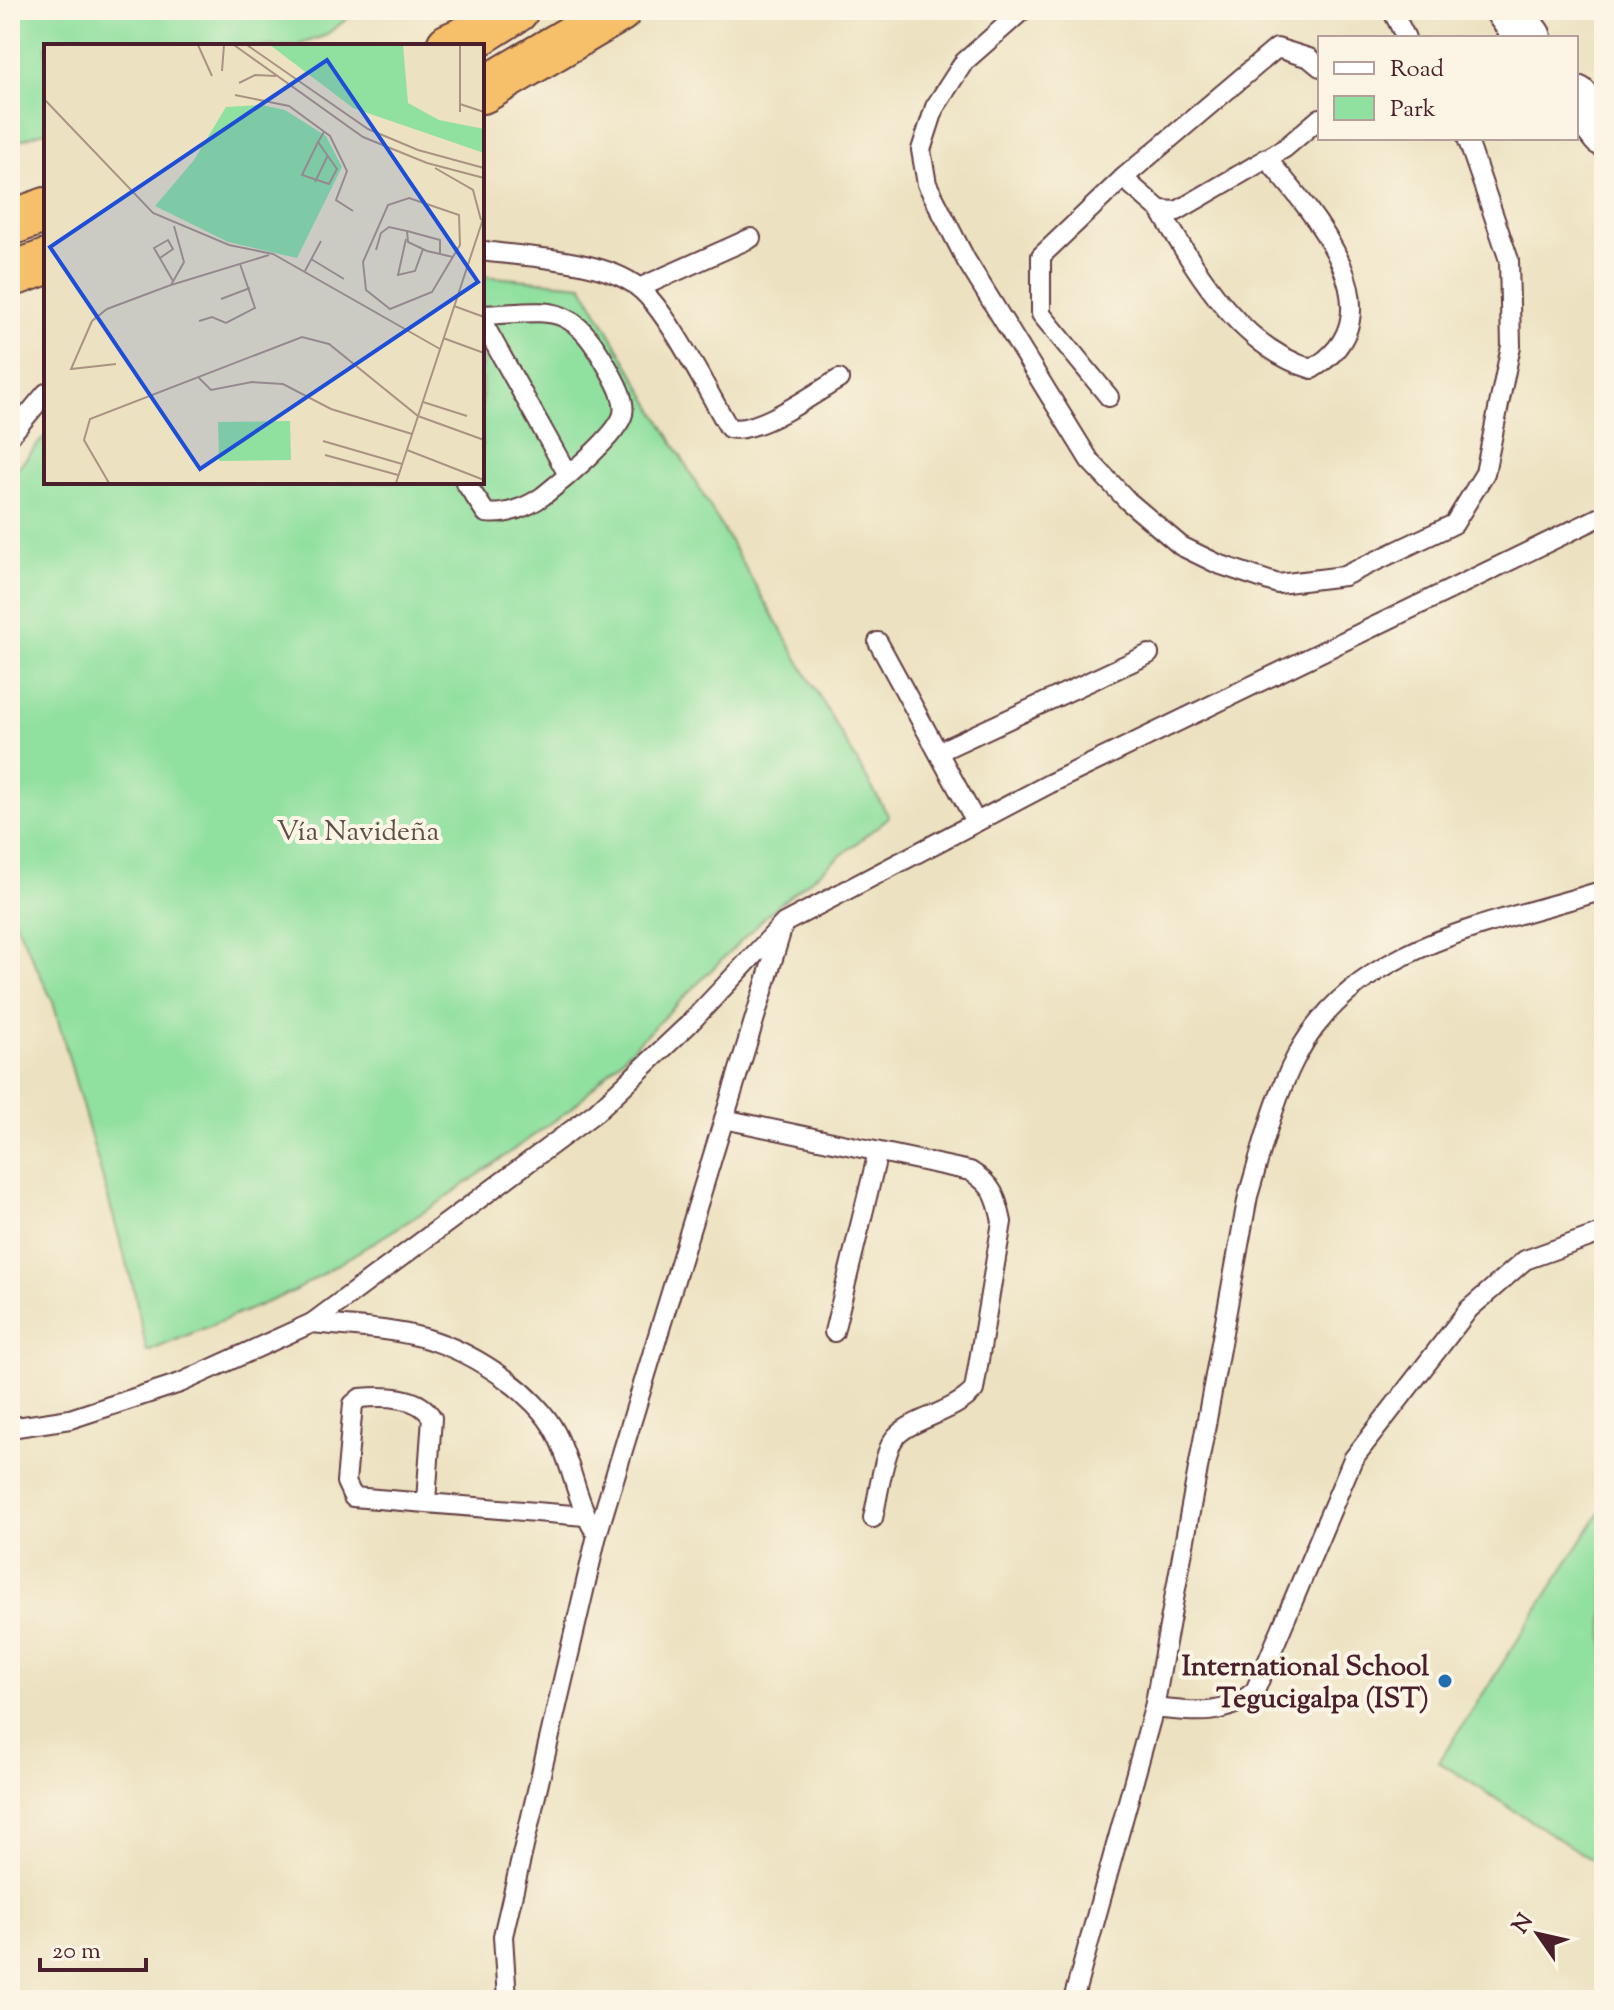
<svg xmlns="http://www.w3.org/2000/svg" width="1614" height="2010" font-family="'Sorts Mill Goudy',serif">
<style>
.green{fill:#90e09f;stroke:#6d8065;stroke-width:2}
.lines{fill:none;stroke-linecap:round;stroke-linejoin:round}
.service-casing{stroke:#623c41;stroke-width:22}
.tertiary-casing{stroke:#623c41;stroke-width:48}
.trunk-casing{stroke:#623c41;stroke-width:48}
.service{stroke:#fff;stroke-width:18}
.tertiary{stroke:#fff;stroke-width:44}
.trunk{stroke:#f6c06b;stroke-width:44}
.poi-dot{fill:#1f6fb2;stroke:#fcf5e5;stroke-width:3}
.labels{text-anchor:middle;stroke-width:8;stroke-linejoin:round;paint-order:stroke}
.park-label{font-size:28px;fill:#5c4f48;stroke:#fcf5e5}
.poi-label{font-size:28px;font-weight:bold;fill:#4a1f2b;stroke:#fcf5e5;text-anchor:end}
.inset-road{fill:none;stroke:#ab9384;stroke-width:2}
.view{fill:#1d4ed8;fill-opacity:0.15;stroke:#1d4ed8;stroke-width:4}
.inset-edge{fill:none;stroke:#4a1f2b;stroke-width:4}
</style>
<rect width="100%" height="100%" fill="#fcf5e5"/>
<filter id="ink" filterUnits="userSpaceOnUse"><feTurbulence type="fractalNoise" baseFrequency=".0125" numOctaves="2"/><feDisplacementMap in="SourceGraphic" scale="16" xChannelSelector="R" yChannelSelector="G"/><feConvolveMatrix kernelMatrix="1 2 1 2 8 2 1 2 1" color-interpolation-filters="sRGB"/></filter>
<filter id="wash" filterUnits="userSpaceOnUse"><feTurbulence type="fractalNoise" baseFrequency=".006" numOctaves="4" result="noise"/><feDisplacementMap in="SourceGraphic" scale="32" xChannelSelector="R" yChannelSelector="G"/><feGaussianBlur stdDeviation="1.8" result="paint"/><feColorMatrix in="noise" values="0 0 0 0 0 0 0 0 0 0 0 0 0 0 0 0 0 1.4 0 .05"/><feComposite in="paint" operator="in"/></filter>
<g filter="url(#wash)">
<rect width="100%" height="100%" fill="#ece1c0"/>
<g class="green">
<polygon points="10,10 359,10 324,36 295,46 46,46 46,131 10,144"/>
<polygon points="482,276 582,285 889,817 770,912 572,1108 440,1202 294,1291 147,1352 134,1290 53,1002 10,910 10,477 46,435 46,482 482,482"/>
<polygon points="1604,1506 1604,1868 1439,1762"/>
</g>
</g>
<g filter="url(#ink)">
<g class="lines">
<defs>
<g id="service">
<polyline points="1023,10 964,62 935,107 921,150 927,184 966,260 1090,461 1128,501 1181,546 1218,564 1278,584 1344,576 1454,524 1485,473 1511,346 1509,260 1467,138"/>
<polyline points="1392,10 1406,38"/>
<polyline points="1123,178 1277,48 1309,58 1320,67"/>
<path d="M1160 210C1197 272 1239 347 1312 369 1403 315 1313 212 1266 158"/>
<path d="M482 251C527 257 602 259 638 287 669 312 707 391 729 428 757 435 813 394 839 379"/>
<polyline points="639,288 751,238"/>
<polyline points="482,321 567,473"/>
<polyline points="1109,397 1041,314 1041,256 1123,178 1160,210 1177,211 1285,148 1320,118"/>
<polyline points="10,436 46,393"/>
<path d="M465 482 486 513C504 516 528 507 543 496 561 482 618 435 623 414 626 399 615 381 608 368 570 300 553 312 482 315"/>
<polyline points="878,642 976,822"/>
<polyline points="940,751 1149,654"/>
<path d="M724 1119 970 1171C993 1185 997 1197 1002 1222L974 1390C953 1414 908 1419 894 1439 883 1454 878 1498 873 1518"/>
<path d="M312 1323C394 1331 437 1329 507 1380 525 1393 546 1413 556 1433 573 1466 576 1503 597 1535L503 1936 507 2000"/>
<polyline points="834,1332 878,1152"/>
<polyline points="10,1428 70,1419 180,1383 312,1323 596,1112 689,1024 784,923 1049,784 1604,515"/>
<path d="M426 1501 432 1418C419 1395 384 1396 360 1398L353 1404 346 1482 353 1497 585 1516"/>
<polyline points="597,1535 782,929"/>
<path d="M1154 1708C1193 1712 1223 1718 1255 1691L1353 1459 1469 1309 1525 1260 1604 1232"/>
<path d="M1073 2000 1154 1708 1248 1196C1262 1150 1273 1101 1296 1057 1354 944 1494 924 1604 890"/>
</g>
<g id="tertiary">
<polyline points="1508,10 1529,38"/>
<polyline points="1576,98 1604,134"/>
</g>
<g id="trunk">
<polyline points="449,46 481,32 516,10"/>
<polyline points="482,91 619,10"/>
<polyline points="10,223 46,210"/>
<polyline points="10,275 46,262"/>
</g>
</defs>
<use href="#service" class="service-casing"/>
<use href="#tertiary" class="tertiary-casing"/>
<use href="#trunk" class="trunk-casing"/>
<use href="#service" class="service"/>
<use href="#tertiary" class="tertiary"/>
<use href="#trunk" class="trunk"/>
</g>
</g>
<circle class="poi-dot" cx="1445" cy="1681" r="8"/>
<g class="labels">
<g class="park-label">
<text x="358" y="840">Vía Navideña</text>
</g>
<g class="poi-label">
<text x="1429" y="1675">International School<tspan x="1429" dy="32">Tegucigalpa (IST)</tspan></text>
</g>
</g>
<g transform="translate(44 44)">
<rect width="440" height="440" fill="#ece1c0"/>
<path d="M226 1H359L364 59 395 76 440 85V109L309 64ZM218 61 241 66 282 92 298 123 253 214 184 198 111 162 150 116 182 63ZM246 377 247 416 175 417 174 378Z" fill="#90e09f"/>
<path class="inset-road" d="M154 1 168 32M190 1 319 93 383 119 440 134M203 1 324 85 374 106 440 124M416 1V68M178 27 180 1M195 39 211 31 232 32M191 51 245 62 286 92 303 127 292 156 309 167M0 55 109 169 185 201 229 210 396 305M416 60 440 68M274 98 293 125 285 140 258 131 274 98 280 88M391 124 429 146 437 176M271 138 284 111M365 154 415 171 416 201 388 248 346 265 322 246 319 218 344 161ZM363 187 396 196V211M362 195 354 231 371 227 379 205M332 206 337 189 345 183 363 187 364 198 383 207 409 213M116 214 129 205 124 196 110 204 129 237M267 215 300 235M261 227 277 197M127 241 225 211M177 255 206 244M410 262 440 273M155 277 168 273 182 279 211 264 196 220M399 294 440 309M72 320 27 325 48 277 63 265 127 241 140 218 130 182M155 334 167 346 208 338 239 340 287 365 368 390M379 358 423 372M279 397 358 420M363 406 440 436M281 411 354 431M65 439 40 396 46 375 258 293 285 300 374 372 440 396M352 439 440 172"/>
<path class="view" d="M283 16 434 238 156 425 6 203Z"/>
<rect width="440" height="440" class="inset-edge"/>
</g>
<rect width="1614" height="2010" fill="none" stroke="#fcf5e5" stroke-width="40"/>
<rect x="1318" y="36" width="260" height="104" fill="#fcf5e5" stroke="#b59f9b" stroke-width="2"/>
<rect x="1334" y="62" width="40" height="12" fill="#ffffff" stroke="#b59f9b" stroke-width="2"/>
<text x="1390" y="76" font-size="24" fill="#4a1f2b">Road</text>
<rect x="1334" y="96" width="40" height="24" fill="#90e09f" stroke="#b59f9b" stroke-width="2"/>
<text x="1390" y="116" font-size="24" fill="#4a1f2b">Park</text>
<g transform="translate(1538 1934) rotate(304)" stroke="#fcf5e5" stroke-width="6" paint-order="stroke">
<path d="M0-6L14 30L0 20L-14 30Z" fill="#4a1f2b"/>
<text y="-12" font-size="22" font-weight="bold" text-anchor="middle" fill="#4a1f2b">N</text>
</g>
<path d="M40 1958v12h106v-12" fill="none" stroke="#4a1f2b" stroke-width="4"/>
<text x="52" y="1958" font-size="24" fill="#4a1f2b" stroke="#fcf5e5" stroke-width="6" paint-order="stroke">20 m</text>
</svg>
